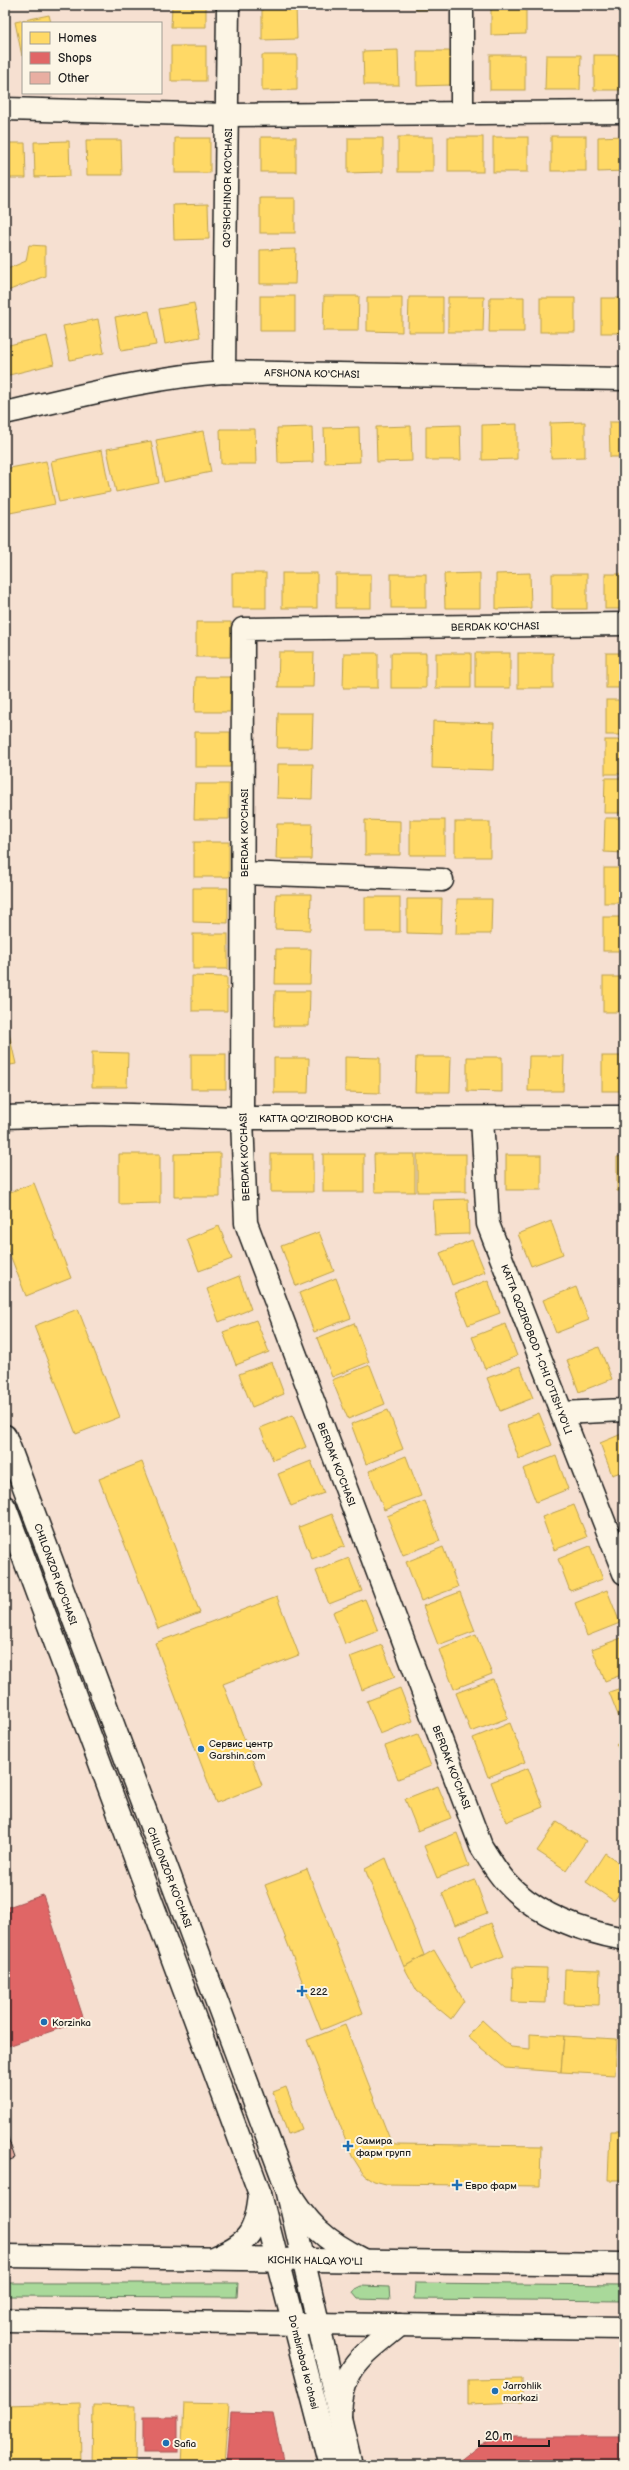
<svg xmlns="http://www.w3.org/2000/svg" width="629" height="2470" font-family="'Balsamiq Sans',sans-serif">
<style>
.green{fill:#a9d99a;stroke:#627a5b}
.homes{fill:#ffd966;stroke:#bba050}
.shops{fill:#e06666;stroke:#a55050}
.building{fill:#e8aea2;stroke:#1c1c1c}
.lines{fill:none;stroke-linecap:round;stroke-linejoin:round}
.minor-casing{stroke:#1c1c1c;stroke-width:25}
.major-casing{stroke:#1c1c1c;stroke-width:25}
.highway-casing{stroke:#1c1c1c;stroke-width:25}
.minor{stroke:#fcf5e5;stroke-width:22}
.major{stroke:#fcf5e5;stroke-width:22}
.highway{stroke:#fcf5e5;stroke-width:22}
.poi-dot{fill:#1f6fb2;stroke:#fcf5e5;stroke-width:1.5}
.labels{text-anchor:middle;stroke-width:4;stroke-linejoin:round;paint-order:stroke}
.street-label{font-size:10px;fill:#1c1c1c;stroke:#fcf5e5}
.poi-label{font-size:10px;fill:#1c1c1c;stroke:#fcf5e5;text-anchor:start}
</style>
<rect width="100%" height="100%" fill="#f6e0d1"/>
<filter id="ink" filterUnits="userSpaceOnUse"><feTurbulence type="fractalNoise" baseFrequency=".025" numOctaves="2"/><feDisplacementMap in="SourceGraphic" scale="8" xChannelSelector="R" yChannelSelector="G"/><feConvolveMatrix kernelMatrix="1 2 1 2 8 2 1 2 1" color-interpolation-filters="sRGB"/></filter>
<g filter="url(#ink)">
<g class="green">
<polygon points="5,2283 238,2283 237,2297 5,2296"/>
<polygon points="415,2283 624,2285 624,2301 414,2299"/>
<polygon points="361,2286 389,2287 390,2300 358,2299 353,2293 355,2289"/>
</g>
<g class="homes">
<polygon points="172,5 206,5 206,27 171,27"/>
<polygon points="262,5 296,5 297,39 262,40"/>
<polygon points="416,5 451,5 451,9 416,10"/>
<polygon points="491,5 526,5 526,34 491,35"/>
<polygon points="49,15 51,23 23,23 22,56 15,22"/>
<rect x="171" y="46" width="35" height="35"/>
<polygon points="398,50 399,85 364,85 363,51"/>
<polygon points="417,51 452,51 452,85 417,86"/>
<polygon points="262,55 297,55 297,90 262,91"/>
<rect x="490" y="55" width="35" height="35"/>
<polygon points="546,55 581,55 580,90 545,90"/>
<rect x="594" y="55" width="30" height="35"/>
<rect x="551" y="136" width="35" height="35"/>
<polygon points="624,136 624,171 598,172 598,137"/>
<rect x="261" y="137" width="35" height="35"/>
<rect x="398" y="137" width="35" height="35"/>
<rect x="448" y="137" width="35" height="35"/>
<rect x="493" y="137" width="35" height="35"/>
<rect x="175" y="138" width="35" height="35"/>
<polygon points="348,138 383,138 383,172 348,173"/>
<polygon points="86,140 121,140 122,175 87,175"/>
<polygon points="69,141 70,176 35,177 34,142"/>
<polygon points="5,143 25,143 26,178 5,178"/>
<rect x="260" y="198" width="35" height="35"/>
<polygon points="208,204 209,239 174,240 173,205"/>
<polygon points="29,245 45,246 45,276 5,292 5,270 26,261"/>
<polygon points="296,249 295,284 260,284 260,250"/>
<rect x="260" y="296" width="35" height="35"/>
<polygon points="324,296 359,296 358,331 323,331"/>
<polygon points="367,297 402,297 402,332 367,331"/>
<polygon points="409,297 443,297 443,332 408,332"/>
<polygon points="448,297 484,297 483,332 448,332"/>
<polygon points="490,297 524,297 524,332 489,332"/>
<rect x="540" y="298" width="35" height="34"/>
<rect x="601" y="298" width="23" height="35"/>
<polygon points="194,303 200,337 165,344 159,309"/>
<polygon points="149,311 156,345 121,351 115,317"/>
<polygon points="98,319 104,353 70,360 63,326"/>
<polygon points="47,336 54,364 5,376 5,346"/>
<polygon points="585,422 585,457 551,458 550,423"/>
<polygon points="609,422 624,422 624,457 610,457"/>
<polygon points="517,424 517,459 482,460 482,425"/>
<polygon points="460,425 461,460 426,460 426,426"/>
<polygon points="411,426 412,461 377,462 376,427"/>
<polygon points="312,427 313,462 278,463 277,428"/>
<polygon points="359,427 360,462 325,463 324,428"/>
<polygon points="220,429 255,429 256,464 221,464"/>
<polygon points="203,431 211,472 164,482 156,440"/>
<polygon points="151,441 159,483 116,492 107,449"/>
<polygon points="102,450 110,492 59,502 51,461"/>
<polygon points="46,461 55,504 5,514 5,469"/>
<rect x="232" y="573" width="34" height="35"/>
<rect x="282" y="573" width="35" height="35"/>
<polygon points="480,573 480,608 445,608 444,574"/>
<polygon points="530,573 531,608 496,609 496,574"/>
<rect x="336" y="574" width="35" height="34"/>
<rect x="391" y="574" width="35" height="34"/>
<rect x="552" y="574" width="35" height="35"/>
<rect x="605" y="574" width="19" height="35"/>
<polygon points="196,622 231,622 230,657 196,657"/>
<polygon points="279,652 314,652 313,687 278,687"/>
<polygon points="344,653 378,653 378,688 343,688"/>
<rect x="391" y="653" width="35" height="35"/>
<rect x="436" y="653" width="35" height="35"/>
<rect x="475" y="653" width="35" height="35"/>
<rect x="518" y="653" width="35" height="35"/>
<rect x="606" y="653" width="18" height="35"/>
<polygon points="196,677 231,677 230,712 195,712"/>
<rect x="606" y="700" width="18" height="35"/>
<polygon points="278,713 313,713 312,748 277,748"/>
<polygon points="433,721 494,723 493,770 432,768"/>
<rect x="195" y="732" width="35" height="35"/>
<rect x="605" y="740" width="19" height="34"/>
<polygon points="278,764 313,764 312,799 277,798"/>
<polygon points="605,778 624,778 624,813 604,813"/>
<polygon points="195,784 229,784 229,819 194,819"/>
<polygon points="605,818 624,818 624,853 604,852"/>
<polygon points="365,820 400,821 400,855 365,855"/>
<rect x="410" y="820" width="35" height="35"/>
<rect x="455" y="822" width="35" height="35"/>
<polygon points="277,824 312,824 311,859 276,859"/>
<rect x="194" y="842" width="35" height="35"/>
<rect x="604" y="868" width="20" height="35"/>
<polygon points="193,888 228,888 228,923 193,922"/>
<polygon points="276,894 311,894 310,930 275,929"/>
<rect x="365" y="897" width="35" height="35"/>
<polygon points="407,899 442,899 441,934 407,933"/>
<polygon points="457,899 492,899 491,934 456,934"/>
<rect x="603" y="917" width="21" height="34"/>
<rect x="193" y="934" width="35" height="35"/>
<polygon points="276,949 311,949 310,984 275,984"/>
<polygon points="192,976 227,977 227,1011 192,1011"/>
<rect x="603" y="977" width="21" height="35"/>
<polygon points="275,991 310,991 309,1026 274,1026"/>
<polygon points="5,1016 16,1064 5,1066"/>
<polygon points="92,1052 128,1053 127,1087 92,1087"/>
<rect x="191" y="1054" width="35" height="35"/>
<polygon points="529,1056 564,1056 563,1091 528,1091"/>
<rect x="602" y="1056" width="22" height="35"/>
<polygon points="345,1057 380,1058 380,1093 345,1092"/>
<polygon points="416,1057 451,1057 450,1092 415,1092"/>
<polygon points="467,1057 502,1057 502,1092 467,1091"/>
<polygon points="274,1058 309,1058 308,1093 274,1093"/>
<polygon points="220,1153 220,1197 174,1197 174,1154"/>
<polygon points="119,1154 160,1154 160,1203 119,1204"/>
<rect x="271" y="1154" width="42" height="38"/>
<rect x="323" y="1154" width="41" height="38"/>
<polygon points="374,1154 415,1154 415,1192 375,1192"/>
<rect x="417" y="1154" width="49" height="38"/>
<rect x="506" y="1155" width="35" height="35"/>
<polygon points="624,1156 624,1191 617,1191 617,1157"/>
<polygon points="34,1183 71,1278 26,1296 5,1242 5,1194"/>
<polygon points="468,1199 469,1234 435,1235 433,1200"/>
<polygon points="551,1221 563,1254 531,1266 518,1234"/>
<polygon points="219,1226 232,1259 199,1271 187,1239"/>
<polygon points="319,1232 334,1271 296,1286 281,1246"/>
<polygon points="472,1240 485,1272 452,1285 440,1253"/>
<polygon points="239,1276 251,1309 219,1322 207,1289"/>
<polygon points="336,1278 351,1318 314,1332 299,1293"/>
<polygon points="488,1280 500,1313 468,1325 455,1293"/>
<polygon points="576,1287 589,1320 556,1333 543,1300"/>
<polygon points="78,1309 120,1417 76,1434 34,1326"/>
<polygon points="256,1320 269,1352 236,1365 223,1332"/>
<polygon points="354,1323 369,1362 332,1377 317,1338"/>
<polygon points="505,1324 517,1356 485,1369 472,1337"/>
<polygon points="599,1347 612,1379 579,1392 567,1360"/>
<polygon points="272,1362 284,1394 252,1407 239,1374"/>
<polygon points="370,1365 385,1404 348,1419 332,1380"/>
<polygon points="520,1366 533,1398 500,1411 487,1378"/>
<polygon points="388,1410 403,1449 366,1464 351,1424"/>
<polygon points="539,1413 552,1445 519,1459 507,1426"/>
<polygon points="293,1415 306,1447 273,1460 260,1428"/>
<polygon points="624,1433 624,1471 612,1475 600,1443"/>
<polygon points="406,1456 421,1496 384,1510 369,1471"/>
<polygon points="556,1456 568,1489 536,1502 523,1469"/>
<polygon points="311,1461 324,1493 291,1506 278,1474"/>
<polygon points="142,1462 200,1613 158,1629 99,1479"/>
<polygon points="425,1501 440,1541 403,1555 387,1516"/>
<polygon points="574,1505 587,1537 554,1550 542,1517"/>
<polygon points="332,1514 345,1546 312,1559 299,1527"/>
<polygon points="590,1546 603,1579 570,1591 558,1559"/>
<polygon points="443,1547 458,1587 421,1601 406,1562"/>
<polygon points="349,1558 362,1591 329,1604 316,1571"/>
<polygon points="607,1590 620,1623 587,1636 575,1603"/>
<polygon points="460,1592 475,1631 438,1645 423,1606"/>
<polygon points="277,1597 299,1655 223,1684 262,1785 216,1803 155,1643"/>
<polygon points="365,1599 378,1631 345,1644 333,1612"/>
<polygon points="476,1635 492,1674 454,1689 439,1650"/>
<polygon points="624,1637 624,1674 605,1681 592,1649"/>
<polygon points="382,1645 395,1677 362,1690 350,1657"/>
<polygon points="493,1679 508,1718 471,1732 456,1693"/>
<polygon points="624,1687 624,1724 622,1725 609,1692"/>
<polygon points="400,1688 413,1721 380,1734 367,1701"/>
<polygon points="510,1723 525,1762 488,1777 473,1738"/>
<polygon points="418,1734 431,1766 398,1779 385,1746"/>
<polygon points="624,1738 624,1754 616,1745"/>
<polygon points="528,1768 543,1807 506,1822 491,1782"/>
<polygon points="438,1786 451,1818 418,1831 405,1799"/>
<polygon points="557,1822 586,1841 566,1870 537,1851"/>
<polygon points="457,1833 469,1866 437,1878 424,1846"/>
<polygon points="605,1853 624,1866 624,1887 614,1901 586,1882"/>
<polygon points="386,1858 424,1955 404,1967 365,1869"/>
<polygon points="307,1869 363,2013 321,2030 265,1885"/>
<polygon points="475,1880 487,1913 455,1925 442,1893"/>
<polygon points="491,1923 504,1956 471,1968 459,1936"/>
<polygon points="434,1950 464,2001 451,2019 417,1991 404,1967"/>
<polygon points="513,1967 547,1968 546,2003 512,2002"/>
<polygon points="565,1969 600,1970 599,2005 564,2004"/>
<polygon points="482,2020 511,2047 530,2049 530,2034 564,2036 561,2072 505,2068 468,2037"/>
<polygon points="345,2025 391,2142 396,2144 541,2146 540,2186 386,2184 374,2181 364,2175 352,2156 307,2040"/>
<polygon points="564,2036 617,2039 615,2075 561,2072"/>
<polygon points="286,2087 302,2129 288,2134 273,2092"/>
<polygon points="610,2131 624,2131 624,2180 608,2180"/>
<polygon points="522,2379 522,2402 468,2404 468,2380"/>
<polygon points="80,2403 81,2465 8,2465 6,2405"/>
<polygon points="184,2403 229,2404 225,2465 181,2465"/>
<polygon points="93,2405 136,2406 135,2465 92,2465"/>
</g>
<g class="shops">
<polygon points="43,1895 84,2020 5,2047 5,1908"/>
<polygon points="231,2413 273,2414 284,2465 227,2465"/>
<rect x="143" y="2417" width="35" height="35"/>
<polygon points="515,2437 624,2437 624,2465 454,2465 481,2444 498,2438"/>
</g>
<polygon class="building" points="5,2129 15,2158 5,2162"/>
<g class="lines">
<defs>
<g id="minor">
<polyline points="5,109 228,115 624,112"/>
<polyline points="462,114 462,5"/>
<polyline points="224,372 228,5"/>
<path d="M5 413C77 397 150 377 224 372L624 379"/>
<path d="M624 624 243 629 242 1118 246 1223 481 1846C491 1862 501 1879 516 1892 545 1918 587 1932 624 1939"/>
<polyline points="244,873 442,880"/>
<polyline points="5,1117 94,1114 242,1118 624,1117"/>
<polyline points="482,1118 488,1224 624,1573"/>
<polyline points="562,1413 624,1410"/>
</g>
<g id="major">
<polyline points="5,1436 287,2189 351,2465"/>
<polyline points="5,1507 260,2194 330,2465"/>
</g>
<g id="highway">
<path d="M287 2189C307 2224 326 2241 362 2259"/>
<polyline points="5,2256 624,2264"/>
<path d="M215 2257C250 2243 256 2231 260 2194"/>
<polyline points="5,2320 624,2328"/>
<path d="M340 2417C341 2366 364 2355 400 2325"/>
</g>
</defs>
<use href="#minor" class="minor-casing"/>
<use href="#major" class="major-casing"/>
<use href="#highway" class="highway-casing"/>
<use href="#minor" class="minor"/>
<use href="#major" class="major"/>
<use href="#highway" class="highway"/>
</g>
</g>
<g class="poi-dot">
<circle cx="201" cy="1749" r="4"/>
<path d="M300 1985h4v4h4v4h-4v4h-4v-4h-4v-4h4z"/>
<circle cx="44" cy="2022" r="4"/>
<path d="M346 2140h4v4h4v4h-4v4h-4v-4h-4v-4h4z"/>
<path d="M455 2179h4v4h4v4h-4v4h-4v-4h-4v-4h4z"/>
<circle cx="495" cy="2391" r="4"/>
<circle cx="166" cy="2443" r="4"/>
</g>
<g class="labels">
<g class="street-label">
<text transform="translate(227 188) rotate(-89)" y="4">QO'SHCHINOR KO'CHASI</text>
<text transform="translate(312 373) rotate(1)" y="4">AFSHONA KO'CHASI</text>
<text transform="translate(495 626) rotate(-1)" y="4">BERDAK KO'CHASI</text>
<text transform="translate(244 833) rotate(-90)" y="4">BERDAK KO'CHASI</text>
<text x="326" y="1122">KATTA QO'ZIROBOD KO'CHA</text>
<text transform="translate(244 1157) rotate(-92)" y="4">BERDAK KO'CHASI</text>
<text transform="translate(537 1349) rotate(69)" y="4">KATTA QOZIROBOD 1-CHI O'TISH YO'LI</text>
<text transform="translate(337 1464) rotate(69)" y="4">BERDAK KO'CHASI</text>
<text transform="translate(56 1574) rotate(70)" y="4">CHILONZOR KO'CHASI</text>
<text transform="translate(452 1767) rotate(69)" y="4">BERDAK KO'CHASI</text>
<text transform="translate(170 1877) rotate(69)" y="4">CHILONZOR KO'CHASI</text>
<text transform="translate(315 2260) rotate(1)" y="4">KICHIK HALQA YO'LI</text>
<text transform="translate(304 2362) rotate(76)" y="4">Doʻmbirobod koʻchasi</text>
</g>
<g class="poi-label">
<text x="209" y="1747">Сервис центр<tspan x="209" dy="12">Garshin.com</tspan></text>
<text x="310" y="1995">222</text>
<text x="52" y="2026">Korzinka</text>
<text x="356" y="2144">Самира<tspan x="356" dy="12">фарм групп</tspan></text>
<text x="465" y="2189">Евро фарм</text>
<text x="503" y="2389">Jarrohlik<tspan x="503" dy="12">markazi</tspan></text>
<text x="174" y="2447">Safia</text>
</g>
</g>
<rect width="629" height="2470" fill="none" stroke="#fcf5e5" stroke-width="20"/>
<rect x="10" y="10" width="609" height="2450" fill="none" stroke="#1c1c1c" stroke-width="1.5" filter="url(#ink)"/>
<rect x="22" y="22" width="140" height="72" fill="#fcf5e5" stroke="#a29e95"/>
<rect x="30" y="32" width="20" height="12" fill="#ffd966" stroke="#a29e95"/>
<text x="58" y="42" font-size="12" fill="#1c1c1c">Homes</text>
<rect x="30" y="52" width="20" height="12" fill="#e06666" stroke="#a29e95"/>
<text x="58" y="62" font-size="12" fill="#1c1c1c">Shops</text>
<rect x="30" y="72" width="20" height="12" fill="#e8aea2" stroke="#a29e95"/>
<text x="58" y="82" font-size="12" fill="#1c1c1c">Other</text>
<path d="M479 2440v6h70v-6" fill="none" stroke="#1c1c1c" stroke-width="2"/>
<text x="485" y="2440" font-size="12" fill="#1c1c1c" stroke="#fcf5e5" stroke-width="3" paint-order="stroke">20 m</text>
</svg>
